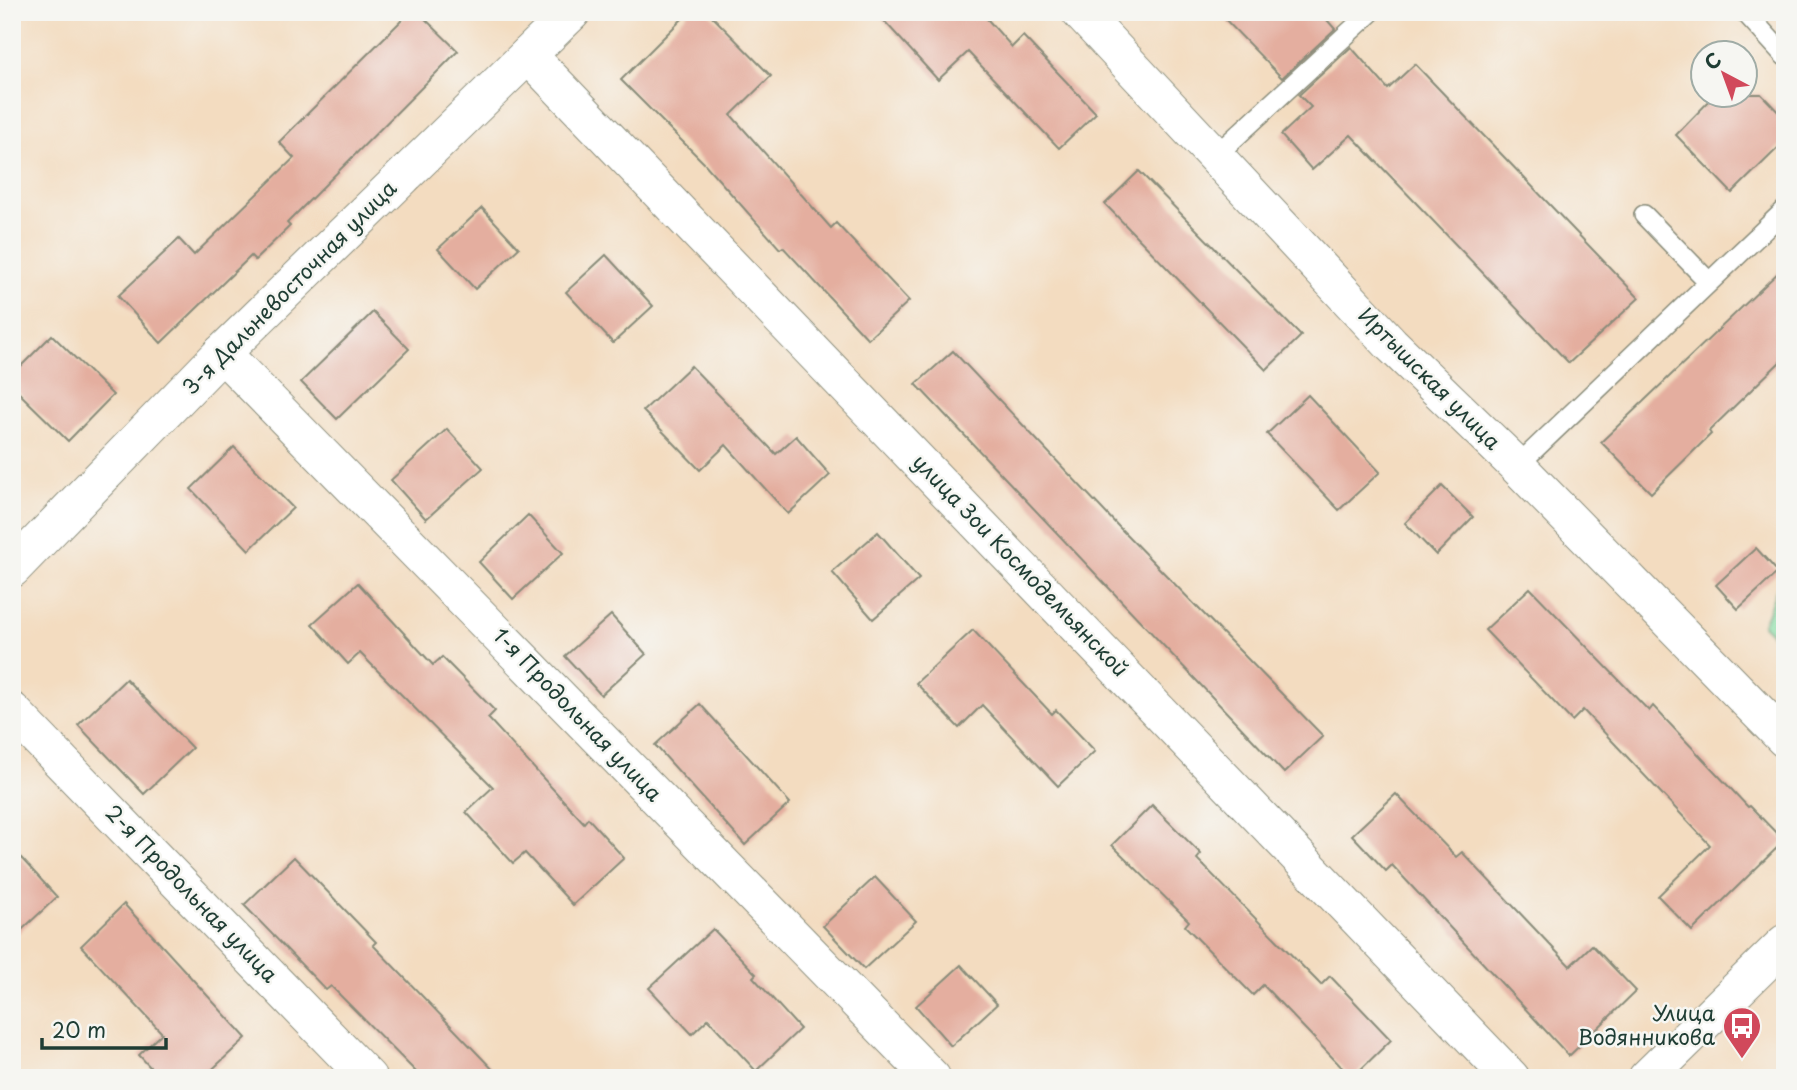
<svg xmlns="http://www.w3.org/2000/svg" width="1797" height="1090" font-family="'Playpen Sans',sans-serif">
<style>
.green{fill:#84dda2;stroke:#528d6b;stroke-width:2}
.building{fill:#e4ae9f}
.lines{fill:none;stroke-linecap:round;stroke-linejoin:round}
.service-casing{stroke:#898c7a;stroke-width:22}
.minor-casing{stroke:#898c7a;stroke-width:39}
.service{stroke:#fff;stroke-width:19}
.minor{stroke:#fff;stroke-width:37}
.labels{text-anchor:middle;stroke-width:5;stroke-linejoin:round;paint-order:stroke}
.street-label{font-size:21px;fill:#1f3d34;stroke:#f6f6f2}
.poi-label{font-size:21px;fill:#1f3d34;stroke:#f6f6f2;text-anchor:end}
</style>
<rect width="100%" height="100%" fill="#f6f6f2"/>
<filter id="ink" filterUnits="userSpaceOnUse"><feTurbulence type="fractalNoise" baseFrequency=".0143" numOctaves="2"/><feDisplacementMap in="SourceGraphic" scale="14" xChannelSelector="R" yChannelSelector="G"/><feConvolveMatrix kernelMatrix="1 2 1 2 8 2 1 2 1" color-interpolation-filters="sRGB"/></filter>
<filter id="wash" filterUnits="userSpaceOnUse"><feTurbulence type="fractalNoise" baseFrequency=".00686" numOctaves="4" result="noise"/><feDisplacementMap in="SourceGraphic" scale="28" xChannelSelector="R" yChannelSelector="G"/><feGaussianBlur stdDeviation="1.57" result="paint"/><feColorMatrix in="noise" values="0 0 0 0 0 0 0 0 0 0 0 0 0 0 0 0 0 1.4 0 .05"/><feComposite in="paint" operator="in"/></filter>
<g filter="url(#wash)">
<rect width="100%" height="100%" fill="#f3dcc0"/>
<polygon class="green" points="1785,567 1785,647 1763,625"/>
<g id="blocks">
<g class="building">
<polygon points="410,12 418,12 458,51 287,223 290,226 255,260 251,256 161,343 118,296 179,239 194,255 294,158 279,142"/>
<polygon points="689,12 708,12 771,76 731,115 831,228 836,223 909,301 868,339 783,247 780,249 704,163 621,80"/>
<polygon points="876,12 981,12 1012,47 1023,36 1096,113 1059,148 968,52 938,80"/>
<polygon points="1218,12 1320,12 1335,29 1282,78"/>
<polygon points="1351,47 1388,89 1415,64 1639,298 1569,363 1351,135 1312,170 1281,135 1311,107 1299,95"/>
<polygon points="1716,94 1761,94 1785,119 1785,141 1732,193 1676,135"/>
<polygon points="1139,171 1301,336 1266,370 1105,204"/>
<polygon points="482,208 519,248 475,289 438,249"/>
<polygon points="606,255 653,306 613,343 566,292"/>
<polygon points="1785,266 1785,357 1709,431 1711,434 1651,493 1601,442"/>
<polygon points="373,312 409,349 337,419 301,382"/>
<polygon points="52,335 113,395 68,441 12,386 12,375"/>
<polygon points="953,351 1119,527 1323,736 1284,773 916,384"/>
<polygon points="691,366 776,454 796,436 830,475 788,514 726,445 700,470 643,411"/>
<polygon points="1308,395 1380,472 1339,510 1267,434"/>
<polygon points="447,429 483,468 426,519 391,480"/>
<polygon points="234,447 293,508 249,550 191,489"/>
<polygon points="1442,486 1473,517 1436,555 1405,523"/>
<polygon points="528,515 563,553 513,599 479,562"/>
<polygon points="878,532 919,579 873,619 832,572"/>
<polygon points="1756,548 1778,572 1738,609 1716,585"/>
<polygon points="358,583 433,665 442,657 495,711 488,718 584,823 588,818 624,858 573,905 525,853 513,863 466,812 493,787 360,653 348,664 312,624"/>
<polygon points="1530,588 1649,711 1653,706 1748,807 1750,806 1784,841 1692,931 1658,896 1710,845 1583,710 1572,721 1485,630"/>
<polygon points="611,615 646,654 601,695 565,656"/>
<polygon points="973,630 1052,714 1056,710 1095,751 1058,786 982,705 959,728 916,683"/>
<polygon points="126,679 192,748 144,794 78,725"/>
<polygon points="700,704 790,803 745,845 655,745"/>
<polygon points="1396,794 1456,857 1462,852 1570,966 1592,945 1636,991 1569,1056 1392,865 1386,871 1352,835"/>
<polygon points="1152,805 1201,854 1197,859 1321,985 1330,976 1391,1040 1352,1078 1263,985 1253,995 1185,926 1189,921 1112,845"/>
<polygon points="12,848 57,897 12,939"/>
<polygon points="294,857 376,942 373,945 501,1078 422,1078 331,986 326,990 244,905"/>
<polygon points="875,877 916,921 864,969 823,926"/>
<polygon points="124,904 246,1038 203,1078 160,1078 139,1055 162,1033 81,946"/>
<polygon points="713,929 756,974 753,977 800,1029 756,1071 708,1019 692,1034 649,988"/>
<polygon points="961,965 997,1004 951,1046 916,1006"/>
</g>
</g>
</g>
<g filter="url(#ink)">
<use href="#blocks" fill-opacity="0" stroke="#898c7a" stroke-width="2"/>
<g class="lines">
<defs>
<g id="service">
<polyline points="1745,12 1785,56"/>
<polyline points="1215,156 1371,12"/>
<polyline points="1644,215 1709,282"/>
<polyline points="1517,466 1785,210"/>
</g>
<g id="minor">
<polyline points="1080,12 1391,344 1517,466 1785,739"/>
<polyline points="528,55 1511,1078"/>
<polyline points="222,353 932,1078"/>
<polyline points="12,569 222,353 572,12"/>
<polyline points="12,711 368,1078"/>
<polyline points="1647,1078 1785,943"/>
</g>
</defs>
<use href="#service" class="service-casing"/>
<use href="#minor" class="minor-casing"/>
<use href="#service" class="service"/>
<use href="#minor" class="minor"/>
</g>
</g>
<defs>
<symbol id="bus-pin" viewBox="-11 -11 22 30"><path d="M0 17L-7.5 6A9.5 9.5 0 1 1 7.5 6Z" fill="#d1495b" stroke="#f6f6f2"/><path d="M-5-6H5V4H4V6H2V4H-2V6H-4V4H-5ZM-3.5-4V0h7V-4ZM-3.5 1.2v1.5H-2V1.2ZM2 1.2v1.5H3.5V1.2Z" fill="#fff"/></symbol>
</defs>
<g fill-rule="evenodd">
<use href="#bus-pin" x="1720" y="1004" width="44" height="60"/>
</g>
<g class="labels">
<g class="street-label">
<text transform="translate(290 288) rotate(-45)" y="7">3-я Дальневосточная улица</text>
<text transform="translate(1429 379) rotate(45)" y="7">Иртышская улица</text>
<text transform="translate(1020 566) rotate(46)" y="7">улица Зои Космодемьянской</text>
<text transform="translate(577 715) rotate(46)" y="7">1-я Продольная улица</text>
<text transform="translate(191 894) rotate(46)" y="7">2-я Продольная улица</text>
</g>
<g class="poi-label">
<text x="1715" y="1021">Улица<tspan x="1715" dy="24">Водянникова</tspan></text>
</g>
</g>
<rect width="1797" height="1090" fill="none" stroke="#f6f6f2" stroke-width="42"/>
<g transform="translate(1724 74) rotate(319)"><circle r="33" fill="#f6f6f2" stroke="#a0aca6" stroke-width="2"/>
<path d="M0-5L12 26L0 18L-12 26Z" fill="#d1495b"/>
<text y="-10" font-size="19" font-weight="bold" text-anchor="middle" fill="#1f3d34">С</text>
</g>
<path d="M42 1038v10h124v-10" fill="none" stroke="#1f3d34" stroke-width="3.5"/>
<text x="52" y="1038" font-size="21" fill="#1f3d34" stroke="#f6f6f2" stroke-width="5" paint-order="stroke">20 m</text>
</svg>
